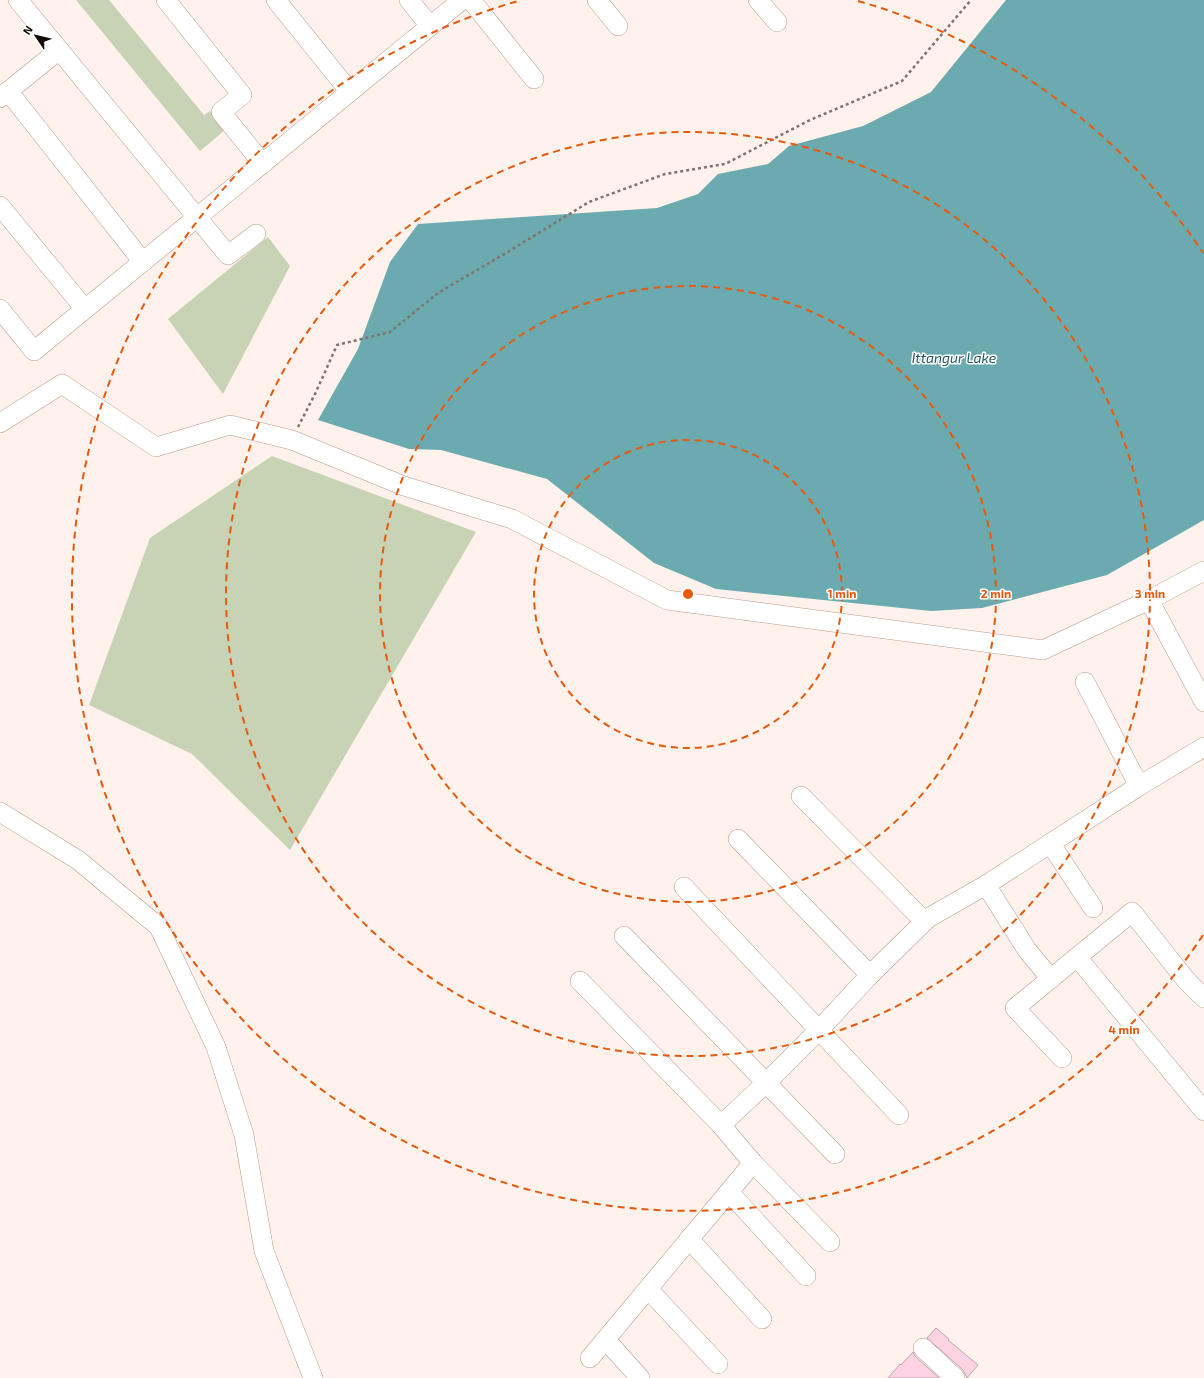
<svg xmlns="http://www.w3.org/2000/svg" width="1204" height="1378" font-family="'Exo 2',sans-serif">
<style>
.green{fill:#c8d2b4}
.water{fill:#6babb0}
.building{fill:#fdd2e2;stroke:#c2a3ae}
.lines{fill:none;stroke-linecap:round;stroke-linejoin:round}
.minor-casing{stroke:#b99b8e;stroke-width:20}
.path{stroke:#7f736e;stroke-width:2.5;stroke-dasharray:3 3;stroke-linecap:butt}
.minor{stroke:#fff;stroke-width:19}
.ring{fill:none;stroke:#e8590c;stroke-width:2;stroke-dasharray:7 5}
.labels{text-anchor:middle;stroke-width:3;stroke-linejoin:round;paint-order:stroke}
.water-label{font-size:14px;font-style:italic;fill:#225a5e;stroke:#fff}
.centre{fill:#e8590c;stroke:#fff;stroke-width:2}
.ring-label{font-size:12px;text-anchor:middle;font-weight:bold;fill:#e8590c;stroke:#fff;stroke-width:3;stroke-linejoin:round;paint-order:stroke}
</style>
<rect width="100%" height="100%" fill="#fff2ec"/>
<g class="green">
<polygon points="76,0 109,0 204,115 210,111 225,130 200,151"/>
<polygon points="268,237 290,266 223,394 168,319"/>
<polygon points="272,456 476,532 290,850 192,754 89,705 150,538"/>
</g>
<polygon class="water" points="1006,0 1204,0 1204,520 1107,575 982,608 931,611 716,589 654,563 547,479 441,450 409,449 318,420 358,349 390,262 418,224 657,208 698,194 718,174 768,164 789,146 863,126 931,92"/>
<g class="building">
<polygon points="936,1328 949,1339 948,1340 978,1365 967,1378 963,1370 927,1338"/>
<polygon points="913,1352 915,1356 939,1378 888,1378 900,1364 901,1365"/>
</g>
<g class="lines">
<defs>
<g id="minor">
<polyline points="18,0 228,255 256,234"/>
<polyline points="166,0 242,95 221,112 263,164"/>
<polyline points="276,0 350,92"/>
<polyline points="409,0 430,26"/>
<polyline points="471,0 534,79"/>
<polyline points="597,0 618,26"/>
<polyline points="758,0 777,22"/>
<polyline points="8,91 143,262"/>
<polyline points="0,98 59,50"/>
<polyline points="0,206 85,309"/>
<polyline points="0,309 34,351 462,0"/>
<polyline points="0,423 62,384 156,447 230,425 292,440 404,486 512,519 667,600 1043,650 1149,600 1204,571"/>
<polyline points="1149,600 1204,702"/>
<polyline points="1085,682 1139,786"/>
<polyline points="801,796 924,921"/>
<polyline points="0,812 78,860 159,927 216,1047 244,1135 264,1251 313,1378"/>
<polyline points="738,839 870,975"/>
<polyline points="1050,843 1093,908"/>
<polyline points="986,885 1027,950 1051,979"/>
<polyline points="684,887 899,1115"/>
<polyline points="624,936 835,1154"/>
<polyline points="1077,957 1204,1111"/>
<polyline points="580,981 721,1125 753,1163 830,1242"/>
<polyline points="1062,1058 1015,1008 1132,912 1186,980 1204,998"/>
<polyline points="721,1125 766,1083 819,1030 870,975 928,918 986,885 1139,786 1204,747"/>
<polyline points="729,1192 806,1276"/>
<polyline points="689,1239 762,1319"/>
<polyline points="648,1289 718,1364"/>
<polyline points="606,1340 640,1378"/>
<polyline points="923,1348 955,1378"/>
<polyline points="590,1358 753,1163"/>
</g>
</defs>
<use href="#minor" class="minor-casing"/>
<polyline class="path" points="298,427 316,392 337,345 390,332 438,293 506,253 589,202 665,174 725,164 810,120 902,81 971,0"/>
<use href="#minor" class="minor"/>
</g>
<g class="ring">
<circle cx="688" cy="594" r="154"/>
<circle cx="688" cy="594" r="308"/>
<circle cx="688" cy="594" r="462"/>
<path d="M1203 935A617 617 0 1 1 518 1M858 1A617 617 0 0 1 1203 253"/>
</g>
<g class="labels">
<g class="water-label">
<text x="954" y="363">Ittangur Lake</text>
</g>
</g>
<circle cx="688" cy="594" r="6" class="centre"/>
<g class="ring-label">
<text x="842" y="598">1 min</text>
<text x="996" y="598">2 min</text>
<text x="1150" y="598">3 min</text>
<text x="1124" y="1034">4 min</text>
</g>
<g transform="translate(36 36) rotate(305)" stroke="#ffffff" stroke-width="3" paint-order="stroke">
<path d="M0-3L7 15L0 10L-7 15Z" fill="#140a06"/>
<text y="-6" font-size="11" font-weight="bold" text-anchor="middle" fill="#140a06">N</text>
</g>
</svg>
